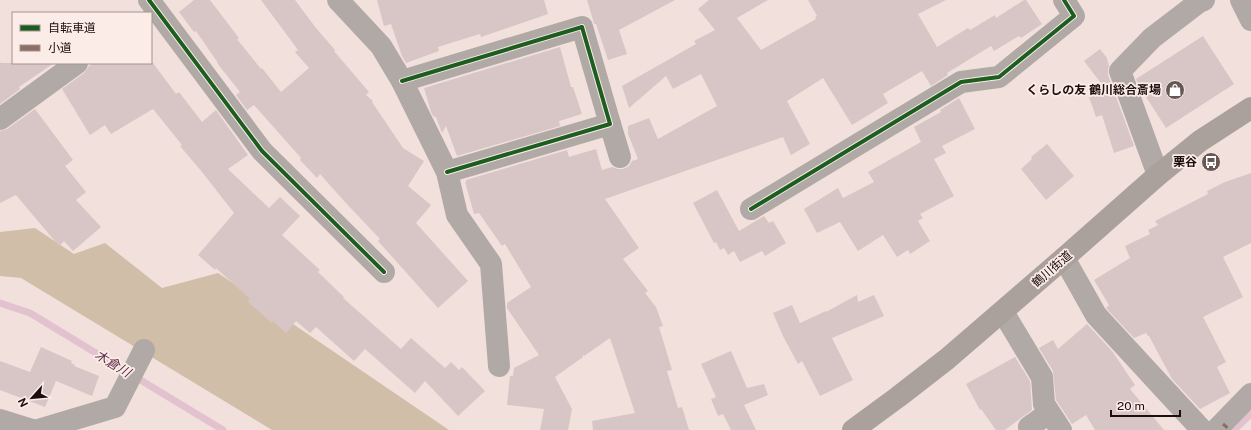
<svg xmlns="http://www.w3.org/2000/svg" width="1251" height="430" font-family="'Public Sans','Noto Sans JP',sans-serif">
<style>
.forest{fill:#d1bea9}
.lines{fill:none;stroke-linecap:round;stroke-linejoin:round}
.stream{stroke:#e2c2cf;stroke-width:7}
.building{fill:#d7c6c5}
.minor{stroke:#b1a9a5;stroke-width:22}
.major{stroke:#aba19c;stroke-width:22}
.quiet{stroke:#8d6e63;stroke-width:3;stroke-dasharray:6 3;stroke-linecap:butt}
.cycleway-casing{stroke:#fcece8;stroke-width:6}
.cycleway{stroke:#1b5e20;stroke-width:4}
.labels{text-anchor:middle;stroke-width:3.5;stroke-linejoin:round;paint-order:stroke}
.poi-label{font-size:12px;font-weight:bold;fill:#1b0e0b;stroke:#fcece8;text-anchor:end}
.street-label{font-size:12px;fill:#1b0e0b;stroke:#fcece8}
.water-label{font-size:13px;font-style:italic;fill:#5b2a48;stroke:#fcece8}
</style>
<rect width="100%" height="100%" fill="#f2e0dc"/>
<polygon class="forest" points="35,228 74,254 105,243 162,288 218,273 449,430 272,430 21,278 0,276 0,232"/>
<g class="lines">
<g class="stream">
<polyline points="0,303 30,313 223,430"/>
<polyline points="1234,430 1251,414"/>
</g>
</g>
<g class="building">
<polygon points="194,0 210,0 239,38 237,39 261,69 262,68 281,92 309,68 295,52 298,50 261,0 295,0 316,28 335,50 334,51 369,92 366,95 373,101 372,102 403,148 424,161 408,186 431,205 416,223 468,281 438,308 378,241 380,239 344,201 320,174 317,178 300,160 301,158 254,105 247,110 236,95 240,92 217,63 218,63 196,31 194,32 179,12"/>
<polygon points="377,0 544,0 548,14 481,37 480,34 438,47 439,51 406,63 402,56 391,24 384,26"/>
<polygon points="587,0 675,0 619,30 627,54 608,60 596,24 594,24 594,23"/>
<polygon points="709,0 768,0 737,18 761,50 816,19 815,17 817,16 808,0 946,0 918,14 937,47 968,28 970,30 995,15 996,18 1024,0 1026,0 1042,24 1021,38 1019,36 994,51 991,46 947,73 948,75 931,86 922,71 883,94 888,103 852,125 823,78 787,101 810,144 791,155 783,137 605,199 639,248 623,259 648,291 645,293 656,307 663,326 659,327 672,370 667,371 678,408 682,407 689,430 593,430 592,421 635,413 610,338 584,356 583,354 583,357 555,377 572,409 568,430 540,430 544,409 507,405 510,376 513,376 514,368 539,355 507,308 507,303 531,287 505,244 502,246 479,213 474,214 465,182 466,182 466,180 567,150 569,157 596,149 602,170 612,167 618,169 623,169 629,166 632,161 638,159 628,134 628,126 649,118 658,139 717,106 701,74 673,89 666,76 629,108 622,86 696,44 694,41 715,30 698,9"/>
<polygon points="1203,36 1234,84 1166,128 1139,86 1136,79"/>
<polygon points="560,47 571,87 573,87 582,114 559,121 560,126 457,156 446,126 442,133 436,117 434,117 431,112 424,88"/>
<polygon points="1100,49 1107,58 1109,66 1108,69 1108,75 1134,146 1114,153 1102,115 1096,117 1089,97 1107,91 1084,61"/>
<polygon points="0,62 1,63 54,63 19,87 20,89 0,104"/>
<polygon points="94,63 153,63 176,94 179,92 202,122 216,110 248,155 228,169 269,208 280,197 300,216 282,235 320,270 318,272 344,297 343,298 401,349 411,338 445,368 451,362 459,370 462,367 485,391 458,416 425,381 415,393 365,349 354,361 316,327 310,333 296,321 286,333 273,321 272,323 248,302 250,299 216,268 215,270 198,255 234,213 202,172 180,146 182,145 153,109 111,134 105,125 90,135 62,89 84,73 89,66"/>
<polygon points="959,98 975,129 942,146 946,153 934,159 954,196 920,214 923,218 918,221 930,241 910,254 908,250 897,257 883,235 858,251 840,222 817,233 804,209 838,188 843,198 874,182 868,172 921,142 914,127 941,112 940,110"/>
<polygon points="35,109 73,160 65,166 86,192 76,200 101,227 73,251 64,241 59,246 16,195 0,203 0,131 7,129"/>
<polygon points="1047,144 1074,176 1046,200 1021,169 1032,159 1031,157"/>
<polygon points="1251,173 1251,243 1223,257 1243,297 1203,317 1226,362 1217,367 1230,393 1200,409 1172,379 1149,336 1148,336 1146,333 1134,338 1106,308 1109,305 1094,280 1130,258 1125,246 1150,234 1148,230 1158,225 1155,221 1208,194 1207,191 1225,182"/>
<polygon points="717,190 739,231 764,216 769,223 773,221 786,243 765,256 762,251 740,262 734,251 728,255 724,248 720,250 716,242 714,243 693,203"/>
<polygon points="857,295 858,302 874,295 884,316 832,338 853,380 820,396 802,361 798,364 783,336 773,313 792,305 800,323 826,311 826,312"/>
<polygon points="1087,324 1112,351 1135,385 1130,389 1164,430 1095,430 1086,415 1072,424 1056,400 1053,371 1039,348 1053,340 1058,349"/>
<polygon points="41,347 72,361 71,363 75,365 74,366 99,376 92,396 56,381 45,407 0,390 0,361 30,372"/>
<polygon points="731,351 747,388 764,384 768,395 744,405 756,430 731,430 723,414 718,416 711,399 716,397 701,364"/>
<polygon points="1015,357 1030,381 1032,410 1005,430 996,430 981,409 980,410 966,384"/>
</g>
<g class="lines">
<g class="minor">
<polyline points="149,0 262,151 384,272"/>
<polyline points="338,0 381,46 402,81 447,172 457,215 491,264 499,366"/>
<polyline points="1241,0 1251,20"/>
<polyline points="402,81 582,27 610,124 447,172"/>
<polyline points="0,119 77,63"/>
<polyline points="610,124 620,157"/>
<polyline points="1158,175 1120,71 1152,38 1199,2 1204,0"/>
<polyline points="751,209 961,82 999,77 1074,16 1064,0"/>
<polyline points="1064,258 1096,315 1202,430"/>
<polyline points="1003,312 1042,377 1044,404 1061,430"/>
<polyline points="0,420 32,430"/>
<polyline points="1029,427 1049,413"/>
<polyline points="38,430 115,407 144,350"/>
<polyline points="1216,430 1251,394"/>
</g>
<polyline class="major" points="853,430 898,397 947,359 1064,258 1158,175 1200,141 1251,108"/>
<polyline class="quiet" points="1223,424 1230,430"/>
<defs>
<g id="cycleway">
<polyline points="149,0 262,151 384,272"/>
<polyline points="402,81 582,27 610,124 447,172"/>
<polyline points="751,209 961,82 999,77 1074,16 1064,0"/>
</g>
</defs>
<use href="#cycleway" class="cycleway-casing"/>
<use href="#cycleway" class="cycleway"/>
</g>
<defs>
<symbol id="shop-disc" viewBox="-11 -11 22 22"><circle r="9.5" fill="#665854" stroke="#fcece8"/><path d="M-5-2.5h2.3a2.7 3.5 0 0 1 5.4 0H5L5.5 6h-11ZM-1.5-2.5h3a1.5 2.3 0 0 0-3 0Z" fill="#fff"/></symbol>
<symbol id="bus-disc" viewBox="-11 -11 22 22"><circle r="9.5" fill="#665854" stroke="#fcece8"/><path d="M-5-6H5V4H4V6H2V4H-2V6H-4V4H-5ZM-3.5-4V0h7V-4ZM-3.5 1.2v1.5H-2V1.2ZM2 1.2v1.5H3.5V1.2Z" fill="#fff"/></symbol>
</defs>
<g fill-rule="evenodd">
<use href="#shop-disc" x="1164" y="79" width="22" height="22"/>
<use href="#bus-disc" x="1200" y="151" width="22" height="22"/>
</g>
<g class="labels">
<g class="poi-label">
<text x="1161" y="94">くらしの友 鶴川総合斎場</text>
<text x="1197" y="166">栗谷</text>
</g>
<g class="street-label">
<text transform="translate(1052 269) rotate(-41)" y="4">鶴川街道</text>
</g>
<g class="water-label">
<text transform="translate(113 363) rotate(31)" y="5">木倉川</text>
</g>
</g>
<rect x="12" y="12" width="140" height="52" fill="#fcece8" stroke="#a29390"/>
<rect x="20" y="25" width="20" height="6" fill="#1b5e20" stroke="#a29390"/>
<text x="48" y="32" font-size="12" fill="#1b0e0b">自転車道</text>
<rect x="20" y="45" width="20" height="6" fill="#8d6e63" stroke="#a29390"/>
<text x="48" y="52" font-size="12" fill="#1b0e0b">小道</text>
<g transform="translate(32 398) rotate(243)" stroke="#fcece8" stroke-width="3" paint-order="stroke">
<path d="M0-3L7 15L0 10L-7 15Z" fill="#1b0e0b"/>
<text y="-6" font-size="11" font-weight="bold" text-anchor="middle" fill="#1b0e0b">N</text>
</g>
<path d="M1111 410v6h69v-6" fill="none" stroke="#1b0e0b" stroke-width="2"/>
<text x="1117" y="410" font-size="12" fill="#1b0e0b" stroke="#fcece8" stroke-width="3" paint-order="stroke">20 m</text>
</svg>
